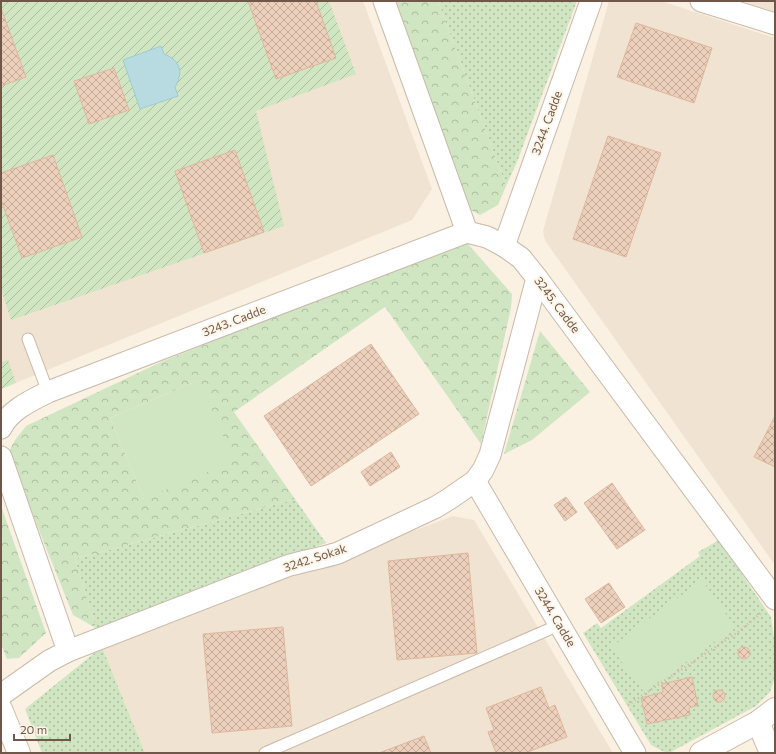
<svg xmlns="http://www.w3.org/2000/svg" width="776" height="754" font-family="Commissioner,sans-serif">
<style>
.residential{fill:#f1e3d1}
.grass{fill:url(#grass-dots)}
.forest{fill:url(#forest-crowns);fill-rule:evenodd}
.garden{fill:url(#garden-furrows)}
.pitch{fill:#d0e6c2}
.water{fill:#b8dbe2;stroke:#9fcad3}
.building{fill:url(#building-cross-hatch);stroke:#dfb79d}
.lines{fill:none;stroke-linecap:round;stroke-linejoin:round}
.lane-casing{stroke:#c9b9a9;stroke-width:13}
.street-casing{stroke:#c9b9a9;stroke-width:23}
.secondary-casing{stroke:#cfbbaa;stroke-width:24}
.path{stroke:#d2b49f;stroke-width:2.5;stroke-dasharray:1 3;stroke-linecap:butt}
.lane{stroke:#fff;stroke-width:11}
.street{stroke:#fff;stroke-width:21}
.secondary{stroke:#fff;stroke-width:22}
.labels{text-anchor:middle;stroke-width:4;stroke-linejoin:round;paint-order:stroke}
.street-label{font-size:12px;fill:#6f584a;stroke:#fdf5e7}
</style>
<defs>
<pattern id="grass-dots" width="8" height="8" patternUnits="userSpaceOnUse"><rect width="8" height="8" fill="#d0e6c2"/><path d="M2 2h.1M6 6h.1" fill="none" stroke="#adbda0" stroke-width="1.8" stroke-linecap="round"/></pattern>
<pattern id="forest-crowns" width="20" height="18" patternUnits="userSpaceOnUse"><rect width="20" height="18" fill="#d0e6c2"/><path d="M2 6a3 3 0 1 1 6 0M12 15a3 3 0 1 1 6 0" fill="none" stroke="#adbda0"/></pattern>
<pattern id="garden-furrows" width="10" height="10" patternUnits="userSpaceOnUse"><rect width="10" height="10" fill="#d0e6c2"/><path d="M-1 1l2-2M0 10L10 0M9 11l2-2" fill="none" stroke="#adbda0"/></pattern>
<pattern id="building-cross-hatch" width="8" height="8" patternUnits="userSpaceOnUse"><rect width="8" height="8" fill="#edd0bb"/><path d="M0 0l8 8M0 8l8-8" fill="none" stroke="#c4ac9a"/></pattern>
</defs>
<rect width="100%" height="100%" fill="#faf1e2"/>
<g class="residential">
<polygon points="1,1 363,1 432,189 412,220 1,389"/>
<polygon points="609,1 661,1 775,38 775,565 622,349 546,242 544,237 543,231"/>
<polygon points="741,1 775,1 775,12"/>
<polygon points="453,516 474,520 613,753 145,753 102,647"/>
</g>
<g class="grass">
<polygon points="438,1 577,1 517,162 506,186"/>
<polygon points="295,499 326,543 96,628 75,559"/>
<path d="M719 540 771 617 775 643V677L770 692 756 706 669 753C663 752 657 748 651 745L583 633 597 623 601 628 700 556 698 552Z"/>
<polygon points="102,647 145,753 42,753 25,709"/>
</g>
<g class="forest">
<polygon points="393,1 438,1 506,186 498,205 480,215 467,208"/>
<path d="M458 244H468L512 294 511 308 481 444 385 307 234 412 295 499 75 559 96 628 73 615 8 453 15 440 26 426 161 362ZM199 380 144 499 110 418Z"/>
<polygon points="540,331 590,392 532,440 504,454"/>
<polygon points="1,506 46,633 19,658 7,659 1,644"/>
</g>
<g class="garden">
<polygon points="1,1 329,1 356,74 256,111 284,226 11,320 1,289"/>
<polygon points="8,360 16,383 1,389 1,362"/>
</g>
<g class="pitch">
<polygon points="199,380 234,461 144,499 110,418"/>
<polygon points="702,580 735,627 644,692 611,647"/>
</g>
<path class="water" d="M161 46 164 54C180 60 184 72 175 87L178 96 140 109 123 60Z"/>
<g class="building">
<polygon points="248,1 316,1 336,58 276,79"/>
<polygon points="1,8 26,77 1,86"/>
<polygon points="636,23 712,48 694,103 617,77"/>
<polygon points="114,68 129,110 89,124 74,81"/>
<polygon points="608,136 661,153 626,257 573,239"/>
<polygon points="235,150 264,232 204,253 175,171"/>
<polygon points="53,155 82,237 22,258 1,200 1,173"/>
<polygon points="371,344 419,414 311,486 264,416"/>
<polygon points="775,416 775,467 754,457"/>
<polygon points="391,452 400,467 370,486 361,472"/>
<polygon points="612,483 645,530 617,549 584,503"/>
<polygon points="566,497 577,512 565,521 554,505"/>
<polygon points="468,553 477,653 397,660 388,561"/>
<polygon points="609,583 625,607 601,623 585,599"/>
<polygon points="283,627 292,726 212,733 203,634"/>
<circle cx="744" cy="653" r="6"/>
<polygon points="692,677 698,705 689,708 690,715 647,724 641,698 663,692 662,684"/>
<polygon points="541,687 549,708 555,705 567,737 525,753 496,753 488,732 494,730 486,708"/>
<circle cx="719" cy="696" r="6"/>
<polygon points="424,736 431,753 379,753"/>
</g>
<g class="lines">
<defs>
<g id="lane">
<polyline points="28,339 48,392"/>
<polyline points="265,753 559,625"/>
</g>
<g id="street">
<polyline points="384,1 467,232 487,237 504,246 521,258 537,278 775,599"/>
<polyline points="701,1 775,24"/>
<polyline points="504,246 591,1"/>
<path d="M1 428C10 410 30 401 48 392L467 232"/>
<polyline points="1,457 68,651"/>
<polyline points="475,481 635,753"/>
<path d="M1 695 49 661 68 651 287 566C304 561 322 558 338 553L436 507 449 499 475 481 483 470 490 455 537 278"/>
</g>
<g id="secondary">
<polyline points="1,709 19,753"/>
<polyline points="758,722 771,753"/>
<polyline points="701,753 758,722 775,709"/>
</g>
</defs>
<use href="#lane" class="lane-casing"/>
<use href="#street" class="street-casing"/>
<use href="#secondary" class="secondary-casing"/>
<polyline class="path" points="628,705 738,632 762,612"/>
<use href="#lane" class="lane"/>
<use href="#street" class="street"/>
<use href="#secondary" class="secondary"/>
</g>
<g class="labels">
<g class="street-label">
<text transform="translate(547 123) rotate(-70)" y="4">3244. Cadde</text>
<text transform="translate(557 305) rotate(53)" y="4">3245. Cadde</text>
<text transform="translate(234 321) rotate(-21)" y="4">3243. Cadde</text>
<text transform="translate(315 558) rotate(-18)" y="4">3242. Sokak</text>
<text transform="translate(555 617) rotate(59)" y="4">3244. Cadde</text>
</g>
</g>
<rect width="776" height="754" fill="none" stroke="#6f584a" stroke-width="4"/>
<path d="M14 734v6h56v-6" fill="none" stroke="#6f584a" stroke-width="2"/>
<text x="20" y="734" font-size="12" fill="#6f584a" stroke="#fdf5e7" stroke-width="3" paint-order="stroke">20 m</text>
</svg>
